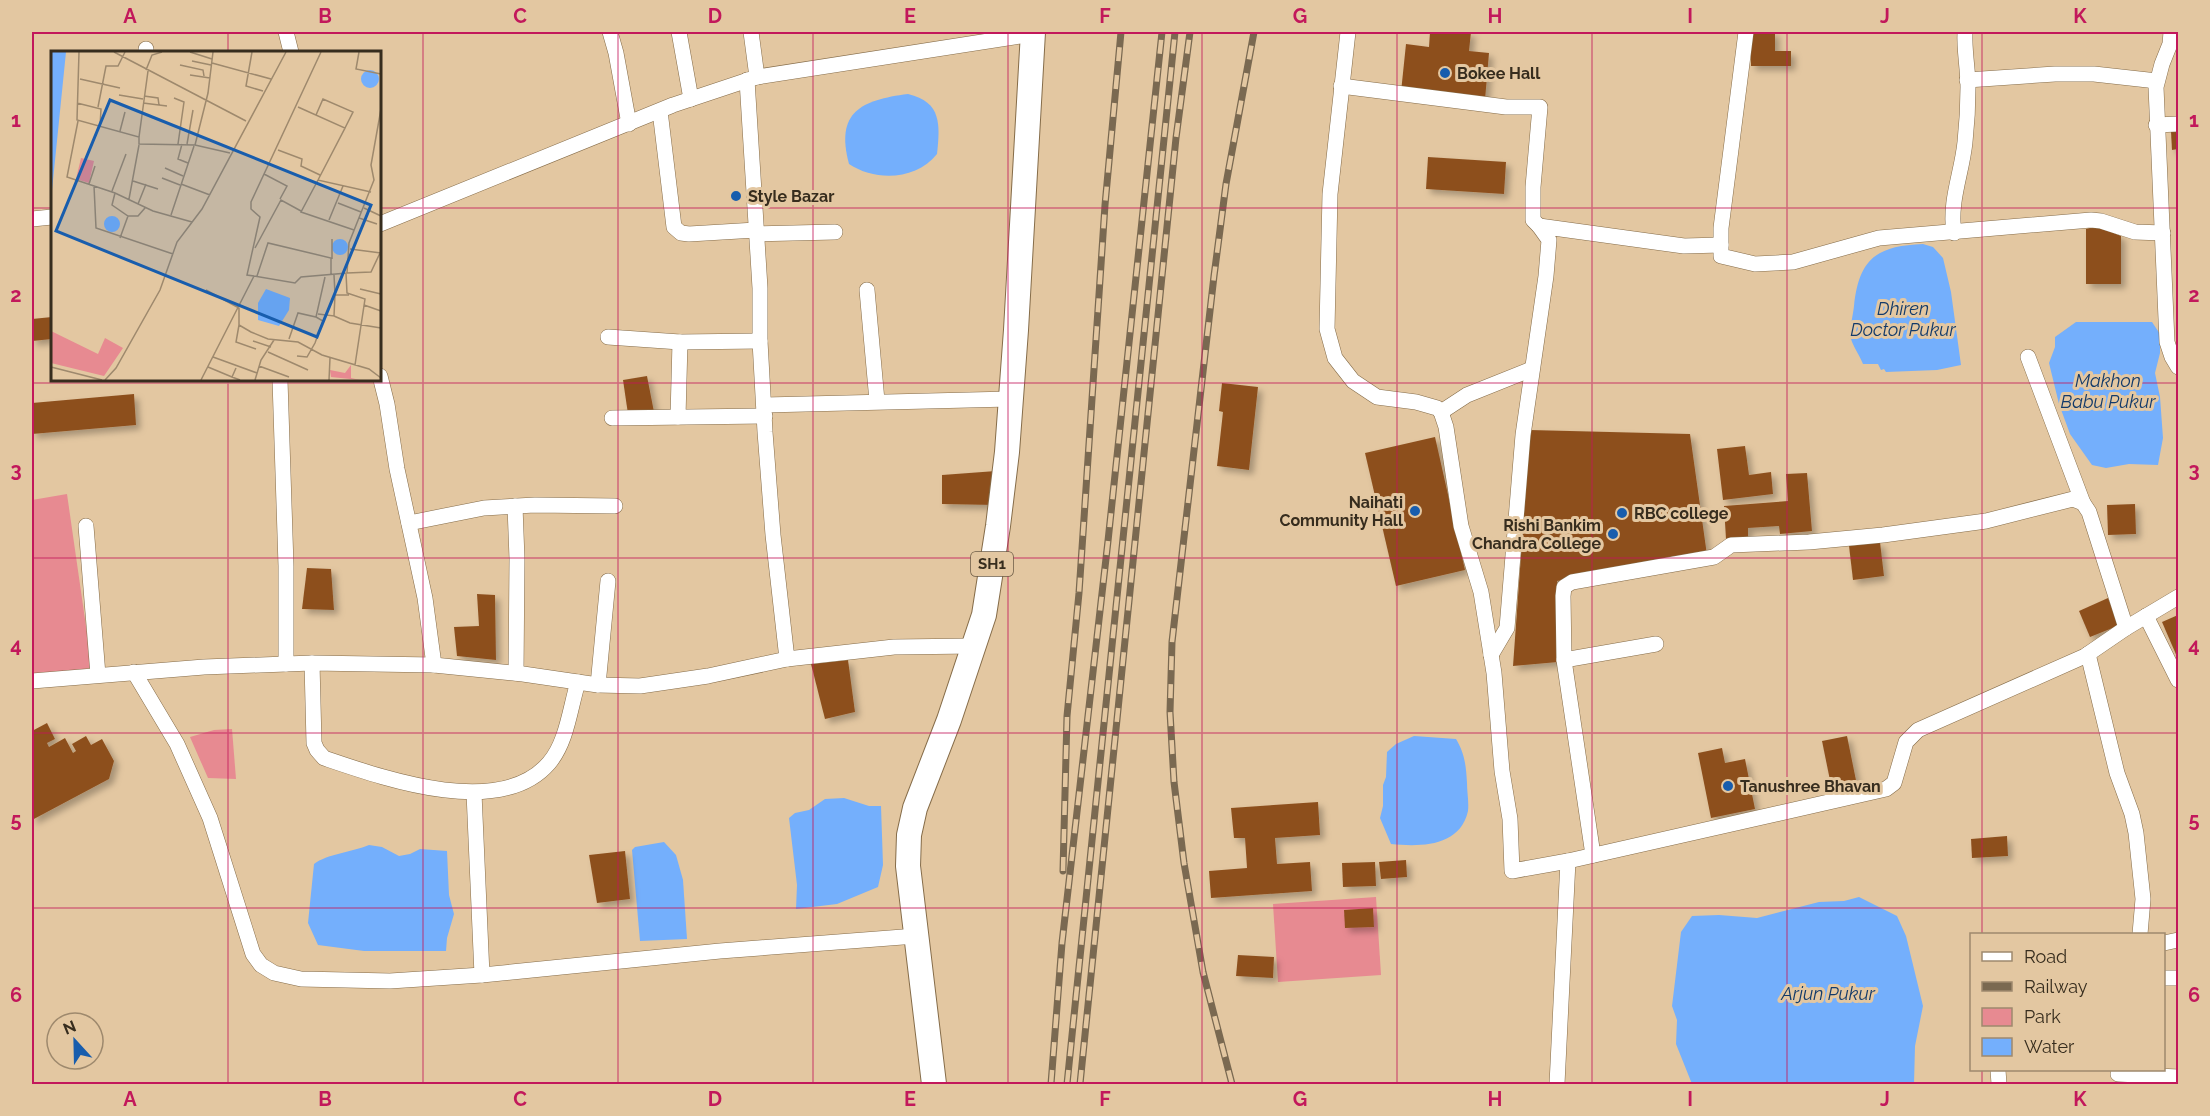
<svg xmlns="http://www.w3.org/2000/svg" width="2210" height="1116" font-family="Raleway,sans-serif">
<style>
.green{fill:#e78a91}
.water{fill:#74affc}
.building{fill:#8d501f;filter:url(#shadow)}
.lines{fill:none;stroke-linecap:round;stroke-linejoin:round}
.minor-casing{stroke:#856c49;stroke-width:16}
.primary-casing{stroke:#856c49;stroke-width:26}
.minor{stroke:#fff;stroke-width:15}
.primary{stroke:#fff;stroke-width:24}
.rail-casing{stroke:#7a6951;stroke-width:7}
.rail{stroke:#e3c7a1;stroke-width:4.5;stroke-dasharray:14;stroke-linecap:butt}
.grid{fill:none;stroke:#c2185b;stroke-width:1.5;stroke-opacity:0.55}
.poi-dot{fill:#185dad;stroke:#e3c7a1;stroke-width:2}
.labels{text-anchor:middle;stroke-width:6;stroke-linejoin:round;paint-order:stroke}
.shield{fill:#e3c7a1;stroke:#6b5b45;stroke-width:1.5}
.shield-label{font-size:15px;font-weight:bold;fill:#372d1e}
.poi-label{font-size:16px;font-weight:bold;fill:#372d1e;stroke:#e3c7a1;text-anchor:start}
.water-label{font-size:18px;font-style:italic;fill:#123a6a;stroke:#e3c7a1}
.inset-road{fill:none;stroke:#9e896d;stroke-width:1.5}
.view{fill:#185dad;fill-opacity:0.15;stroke:#185dad;stroke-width:3}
.inset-edge{fill:none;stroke:#372d1e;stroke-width:3}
.neatline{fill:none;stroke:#c2185b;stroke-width:2}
.grid-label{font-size:20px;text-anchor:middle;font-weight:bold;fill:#c2185b}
</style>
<defs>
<filter id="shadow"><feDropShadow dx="4.5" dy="4.5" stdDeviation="3" flood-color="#0004"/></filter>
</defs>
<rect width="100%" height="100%" fill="#e3c7a1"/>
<g class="green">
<polygon points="67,494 92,668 32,675 32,500"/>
<polygon points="232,729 236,779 208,778 190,737 214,730"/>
<polygon points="1376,897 1381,975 1278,982 1273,904"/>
</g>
<g class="water">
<path d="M908 94C942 102 940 125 937 154 916 180 876 182 849 164 835 112 861 100 908 94Z"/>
<path d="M1923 244 1933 247 1943 258 1951 292 1961 365 1937 370 1886 372 1884 369 1881 370 1878 364H1863C1860 356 1853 346 1851 339 1849 329 1853 316 1854 306 1859 258 1877 246 1923 244Z"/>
<polygon points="2076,322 2152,322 2160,334 2160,353 2155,373 2160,397 2163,438 2158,465 2129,464 2106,468 2092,465 2070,434 2059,404 2049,363 2055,347 2055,337"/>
<path d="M1414 736 1456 739C1465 754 1466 766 1467 783 1467 792 1469 802 1468 811 1460 847 1420 847 1391 844L1380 818 1383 806V785L1386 777 1387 752 1396 744Z"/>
<polygon points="844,798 869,806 881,806 883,865 878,887 837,904 796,909 797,885 789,818 795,813 809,810 825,799"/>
<polygon points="664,842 676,855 683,880 687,939 640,941 632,850 635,847"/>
<path d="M369 845 382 847 399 856 410 854 420 849 447 851 449 895 454 914 447 938 446 951H364L318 945 308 923 314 864C327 854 352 852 369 845Z"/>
<polygon points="1859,897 1897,916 1906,936 1923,1006 1915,1046 1914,1084 1692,1084 1676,1044 1677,1020 1672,1006 1681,932 1692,916 1719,915 1757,918 1819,902 1844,901"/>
</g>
<g class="building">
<polygon points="1430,32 1471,32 1469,51 1489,53 1485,100 1401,92 1406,44 1429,47"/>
<polygon points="1751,32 1775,32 1775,51 1791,51 1791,66 1751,66"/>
<polygon points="2171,132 2178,132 2178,149 2172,150"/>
<polygon points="1428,157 1506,162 1504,194 1426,189"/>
<polygon points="2097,226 2121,236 2121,284 2086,284 2086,229"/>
<polygon points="52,317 52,339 32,341 32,319"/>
<polygon points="647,376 654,412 628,414 623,380"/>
<polygon points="1222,383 1258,387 1249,470 1217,466 1223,412 1219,411"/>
<polygon points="134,394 136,425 32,434 32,403"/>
<polygon points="1530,430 1690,434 1707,555 1557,581 1558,662 1513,666"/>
<polygon points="1435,437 1465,570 1396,586 1365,453"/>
<polygon points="1745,446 1749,475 1771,472 1773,494 1723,500 1717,449"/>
<polygon points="996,471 995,505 942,504 942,475"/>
<polygon points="1807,473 1812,531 1780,534 1779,526 1748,528 1748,537 1726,539 1724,506 1788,501 1786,474"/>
<polygon points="2135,504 2136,534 2108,535 2107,505"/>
<polygon points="1880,542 1884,576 1853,580 1849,546"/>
<polygon points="307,568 331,569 334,610 302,609"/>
<polygon points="477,594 495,595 496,660 457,656 454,627 479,626"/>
<polygon points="2108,598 2120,625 2090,637 2079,611"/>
<polygon points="2178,615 2178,659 2162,622"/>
<polygon points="848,660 855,712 825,719 811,664"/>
<polygon points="47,723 55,739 47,743 49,747 65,738 73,753 76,751 72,744 86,736 91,745 102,739 114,761 109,779 32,820 32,731"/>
<polygon points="1847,736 1858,790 1833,795 1822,741"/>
<polygon points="1722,748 1725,763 1745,759 1755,809 1711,818 1698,753"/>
<polygon points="1318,802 1320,835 1275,838 1277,864 1310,862 1312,891 1211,898 1209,871 1247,868 1245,838 1234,838 1231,808"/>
<polygon points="2007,836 2008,856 1972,858 1971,839"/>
<polygon points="625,851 630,899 597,903 589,855"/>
<polygon points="1406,860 1407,877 1381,879 1379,862"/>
<polygon points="1375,862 1376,886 1343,887 1342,863"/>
<polygon points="1373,908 1374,927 1345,928 1344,910"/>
<polygon points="1238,955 1274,957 1273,978 1236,976"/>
</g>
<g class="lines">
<defs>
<g id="minor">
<polyline points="286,32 291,52"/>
<polyline points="610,32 616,53 629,124"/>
<polyline points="679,32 691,99"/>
<polyline points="751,32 757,77"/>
<polyline points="1348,32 1330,194 1327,329 1335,358 1353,381 1377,397 1416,402 1437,408 1441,412 1446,427 1461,526 1481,592 1494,673 1502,771 1510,819 1512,871 1568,861"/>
<polyline points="1746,32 1721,228 1721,256 1755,264 1793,262 1879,238 2091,220 2101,221 2135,232 2163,233"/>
<polyline points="2171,32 2170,44 2162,64 2156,87 2167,342 2172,357 2178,367"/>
<polyline points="146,49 146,52"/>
<polyline points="747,80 760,288 760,341 765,432 773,535 787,659"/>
<polyline points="1967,80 2055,74 2094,74 2157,81"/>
<polyline points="1341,86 1506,107 1540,107 1533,187 1533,220 1539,226"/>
<polyline points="660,111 674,227 681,233 689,234 756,230"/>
<polyline points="2156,125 2178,124"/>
<polyline points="32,219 52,217"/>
<polyline points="380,224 673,105 757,77 1033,34"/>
<path d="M1954 233C1949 201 1962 173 1965 142 1967 124 1968 105 1968 87 1968 68 1964 51 1965 32"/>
<polyline points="756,234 835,232"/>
<polyline points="867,290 877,401"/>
<polyline points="608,337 680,342 760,341"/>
<polyline points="2028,357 2083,503"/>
<polyline points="380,376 387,404 397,469 425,598 434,665"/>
<polyline points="280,380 286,566 286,664"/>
<polyline points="765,405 1010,399"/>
<polyline points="1441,412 1467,395 1532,369"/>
<polyline points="678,417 680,342"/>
<polyline points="612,418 765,416"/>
<polyline points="515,506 517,559 516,673"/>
<polyline points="409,523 484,508 535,505 615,506"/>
<polyline points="86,526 98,675"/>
<polyline points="2146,616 2178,680"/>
<polyline points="2088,654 2117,773 2132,814 2136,833 2143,899 2140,934"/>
<polyline points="1491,655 1507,628 1523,435 1546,276 1549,240 1539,226 1684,246 1721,245"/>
<polyline points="1564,660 1656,644"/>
<path d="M312 663 314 743 317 750 324 758C383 778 500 820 549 763 567 742 570 708 578 682"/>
<polyline points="134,672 177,744 210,818 253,954 261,965 274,973 301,979 390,981 482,975 720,951 916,936"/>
<polyline points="32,681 204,667 312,663 434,665 523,674 598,685 640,686 708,676 787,659 894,647 974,646"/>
<polyline points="598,685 608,581"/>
<polyline points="474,793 482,975"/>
<polyline points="1593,855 1564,660 1563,596 1564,587 1572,582 1714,557 1731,545 1809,542 1883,535 1986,521 2073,499 2083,503 2089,512 2126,628"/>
<polyline points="2164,943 2178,940"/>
<polyline points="2164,978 2178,978"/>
<polyline points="1998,1070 1999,1084"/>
<polyline points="2118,1074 2178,1077"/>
<polyline points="1557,1084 1568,861 1886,789 1894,783 1906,742 1918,730 2085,656 2126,628 2178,597"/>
</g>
<polyline id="primary" points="934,1084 908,866 909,835 915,808 949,720 984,615 998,526 1007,452 1016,330 1033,32"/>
</defs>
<use href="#minor" class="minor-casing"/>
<use href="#primary" class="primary-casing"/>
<use href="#minor" class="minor"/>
<use href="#primary" class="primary"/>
<defs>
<g id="rail">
<polyline points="1063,871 1067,716 1079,593 1105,205 1121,32"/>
<polyline points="1051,1084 1062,943 1108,541 1162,32"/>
<polyline points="1067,1084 1175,32"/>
<polyline points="1080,1084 1176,138 1190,32"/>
<polyline points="1232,1084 1203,972 1184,863 1174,782 1170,712 1172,642 1214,276 1226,184 1254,32"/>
</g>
</defs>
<use href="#rail" class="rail-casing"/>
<use href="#rail" class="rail"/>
</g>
<path class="grid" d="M228 32V52M423 32V1084M618 32V1084M813 32V1084M1008 32V1084M1202 32V1084M1397 32V1084M1592 32V1084M1787 32V1084M1982 32V934M32 208H52M380 208H2178M228 380V1084M32 383H2178M32 558H2178M32 733H2178M32 908H2178M1982 1070V1084"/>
<g class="poi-dot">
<circle cx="1445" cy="73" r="6"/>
<circle cx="736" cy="196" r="6"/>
<circle cx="1415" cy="511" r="6"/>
<circle cx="1622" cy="513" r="6"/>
<circle cx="1613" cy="534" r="6"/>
<circle cx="1728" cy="786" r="6"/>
</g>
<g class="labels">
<rect class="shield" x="971" y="552" width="42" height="24" rx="4.5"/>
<g class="shield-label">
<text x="992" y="569">SH1</text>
</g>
<g class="poi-label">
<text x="1457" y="79">Bokee Hall</text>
<text x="748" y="202">Style Bazar</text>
<text x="1403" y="508" text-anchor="end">Naihati<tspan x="1403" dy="18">Community Hall</tspan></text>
<text x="1634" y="519">RBC college</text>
<text x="1601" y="531" text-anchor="end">Rishi Bankim<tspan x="1601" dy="18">Chandra College</tspan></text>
<text x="1740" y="792">Tanushree Bhavan</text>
</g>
<g class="water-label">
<text x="1903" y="315">Dhiren<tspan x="1903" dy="21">Doctor Pukur</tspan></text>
<text x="2108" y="387">Makhon<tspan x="2108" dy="21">Babu Pukur</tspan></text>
<text x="1828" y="1000">Arjun Pukur</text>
</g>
</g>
<g transform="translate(51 51)">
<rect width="330" height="330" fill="#e3c7a1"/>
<path d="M30 107 43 110 38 132 25 128ZM0 280 47 303 54 287 72 297 53 325 0 312ZM300 314V327L309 329 280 326 279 319 294 322Z" fill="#e78a91"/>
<path d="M0 1H15L0 149ZM310 28a9 9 0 1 1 18 0a9 9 0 1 1-18 0ZM53 173a8 8 0 1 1 16 0a8 8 0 1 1-16 0ZM281 196a8 8 0 1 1 16 0a8 8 0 1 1-16 0ZM215 238 239 247 238 259 228 275 207 269V252Z" fill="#74affc"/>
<path class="inset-road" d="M28 1 26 69 88 86V93L144 94 179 102M63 1 195 70M139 1 161 8M201 1 195 35 212 40M308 1 305 18 330 23M141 10 160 14M161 12 220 28M129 14 152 19 153 25M95 19 101 4 111 1M139 24 159 27M29 28 69 37M68 44 92 48M93 45 107 47 108 54M123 47 133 51 127 93M26 52 50 58 49 75M92 52 116 55M47 56 55 15H67L74 1M247 56 294 77 267 129M265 64 272 48 302 61 294 77M27 70 16 126 64 142 102 160 141 171M69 80 74 61M88 86 97 20M131 93 127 108 137 112M136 93 142 59M144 94 157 42 162 1M227 99 251 108 250 115 269 124M114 117 132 125M213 123 236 135 229 148M111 127 129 134M82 130 107 138M38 133 44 115M130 133 159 144M43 135 45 177 122 203M61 140 75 103M64 142 61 154 77 165H87L94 157M78 148 88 94M287 152 310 161M87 153 95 133M313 157 330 165M120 164 143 95M308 167 326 173M278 169 292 135M303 179 250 161 267 129 320 141M69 187 77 165M204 197 230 149 250 160M299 198 330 202M281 208V188M295 222 296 242 314 248 304 314M296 222 320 221 329 202M283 224 284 243M203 225 196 224 209 166 200 158V151L270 1M206 225 217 192 280 207V224M309 238 330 243M155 239 188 257V274L200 281 217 288 247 291 271 304 318 318 330 327M313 254 330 260M267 263 283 265 284 244H298M283 265 299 272 330 277M188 274 185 291 205 298M238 288 247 262 265 266 274 226M202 290 220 296M217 301 257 319M246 305 256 306 264 292 272 270 265 266M162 306 206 322M208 315 238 326M0 316 51 329M157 316 181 326M185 317 181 326 189 329M54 329 65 317 109 239 126 191 151 158 235 1M150 329 203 225 244 232 250 226 296 222 298 192 323 129 320 114 330 58M204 329 210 309 223 289M278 329 279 307"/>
<path class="view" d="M59 49 320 154 266 286 5 180Z"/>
<rect width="330" height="330" class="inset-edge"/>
</g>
<rect width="2210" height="1116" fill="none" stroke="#e3c7a1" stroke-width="66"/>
<rect x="1970" y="933" width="195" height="138" fill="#e3c7a1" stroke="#9e896d" stroke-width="1.5"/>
<rect x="1982" y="952" width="30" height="9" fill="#ffffff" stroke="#9e896d" stroke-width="1.5"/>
<text x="2024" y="963" font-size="18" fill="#372d1e">Road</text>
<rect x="1982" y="982" width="30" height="9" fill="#7a6951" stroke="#9e896d" stroke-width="1.5"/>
<text x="2024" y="993" font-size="18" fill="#372d1e">Railway</text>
<rect x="1982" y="1008" width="30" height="18" fill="#e78a91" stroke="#9e896d" stroke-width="1.5"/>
<text x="2024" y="1023" font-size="18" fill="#372d1e">Park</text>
<rect x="1982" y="1038" width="30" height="18" fill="#74affc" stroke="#9e896d" stroke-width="1.5"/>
<text x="2024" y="1053" font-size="18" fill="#372d1e">Water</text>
<g transform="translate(75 1041) rotate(338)"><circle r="28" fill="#e3c7a1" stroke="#9e896d" stroke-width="1.5"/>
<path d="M0-4.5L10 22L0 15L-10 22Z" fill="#185dad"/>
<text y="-9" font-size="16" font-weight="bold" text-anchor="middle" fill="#372d1e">N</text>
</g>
<rect x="33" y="33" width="2144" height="1050" class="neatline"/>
<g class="grid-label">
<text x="130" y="23">A</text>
<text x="325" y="23">B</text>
<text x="520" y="23">C</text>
<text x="715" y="23">D</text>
<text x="910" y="23">E</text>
<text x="1105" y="23">F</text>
<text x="1300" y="23">G</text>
<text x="1495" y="23">H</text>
<text x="1690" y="23">I</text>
<text x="1885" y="23">J</text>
<text x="2080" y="23">K</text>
<text x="16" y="127">1</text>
<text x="2194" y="127">1</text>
<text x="16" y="302">2</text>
<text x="2194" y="302">2</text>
<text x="16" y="477">3</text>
<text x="2194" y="477">3</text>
<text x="16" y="652">4</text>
<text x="2194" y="652">4</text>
<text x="16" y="827">5</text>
<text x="2194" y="827">5</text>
<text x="16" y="1002">6</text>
<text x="2194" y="1002">6</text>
<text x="130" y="1106">A</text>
<text x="325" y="1106">B</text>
<text x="520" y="1106">C</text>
<text x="715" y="1106">D</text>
<text x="910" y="1106">E</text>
<text x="1105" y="1106">F</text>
<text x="1300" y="1106">G</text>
<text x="1495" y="1106">H</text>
<text x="1690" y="1106">I</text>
<text x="1885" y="1106">J</text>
<text x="2080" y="1106">K</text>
</g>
</svg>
